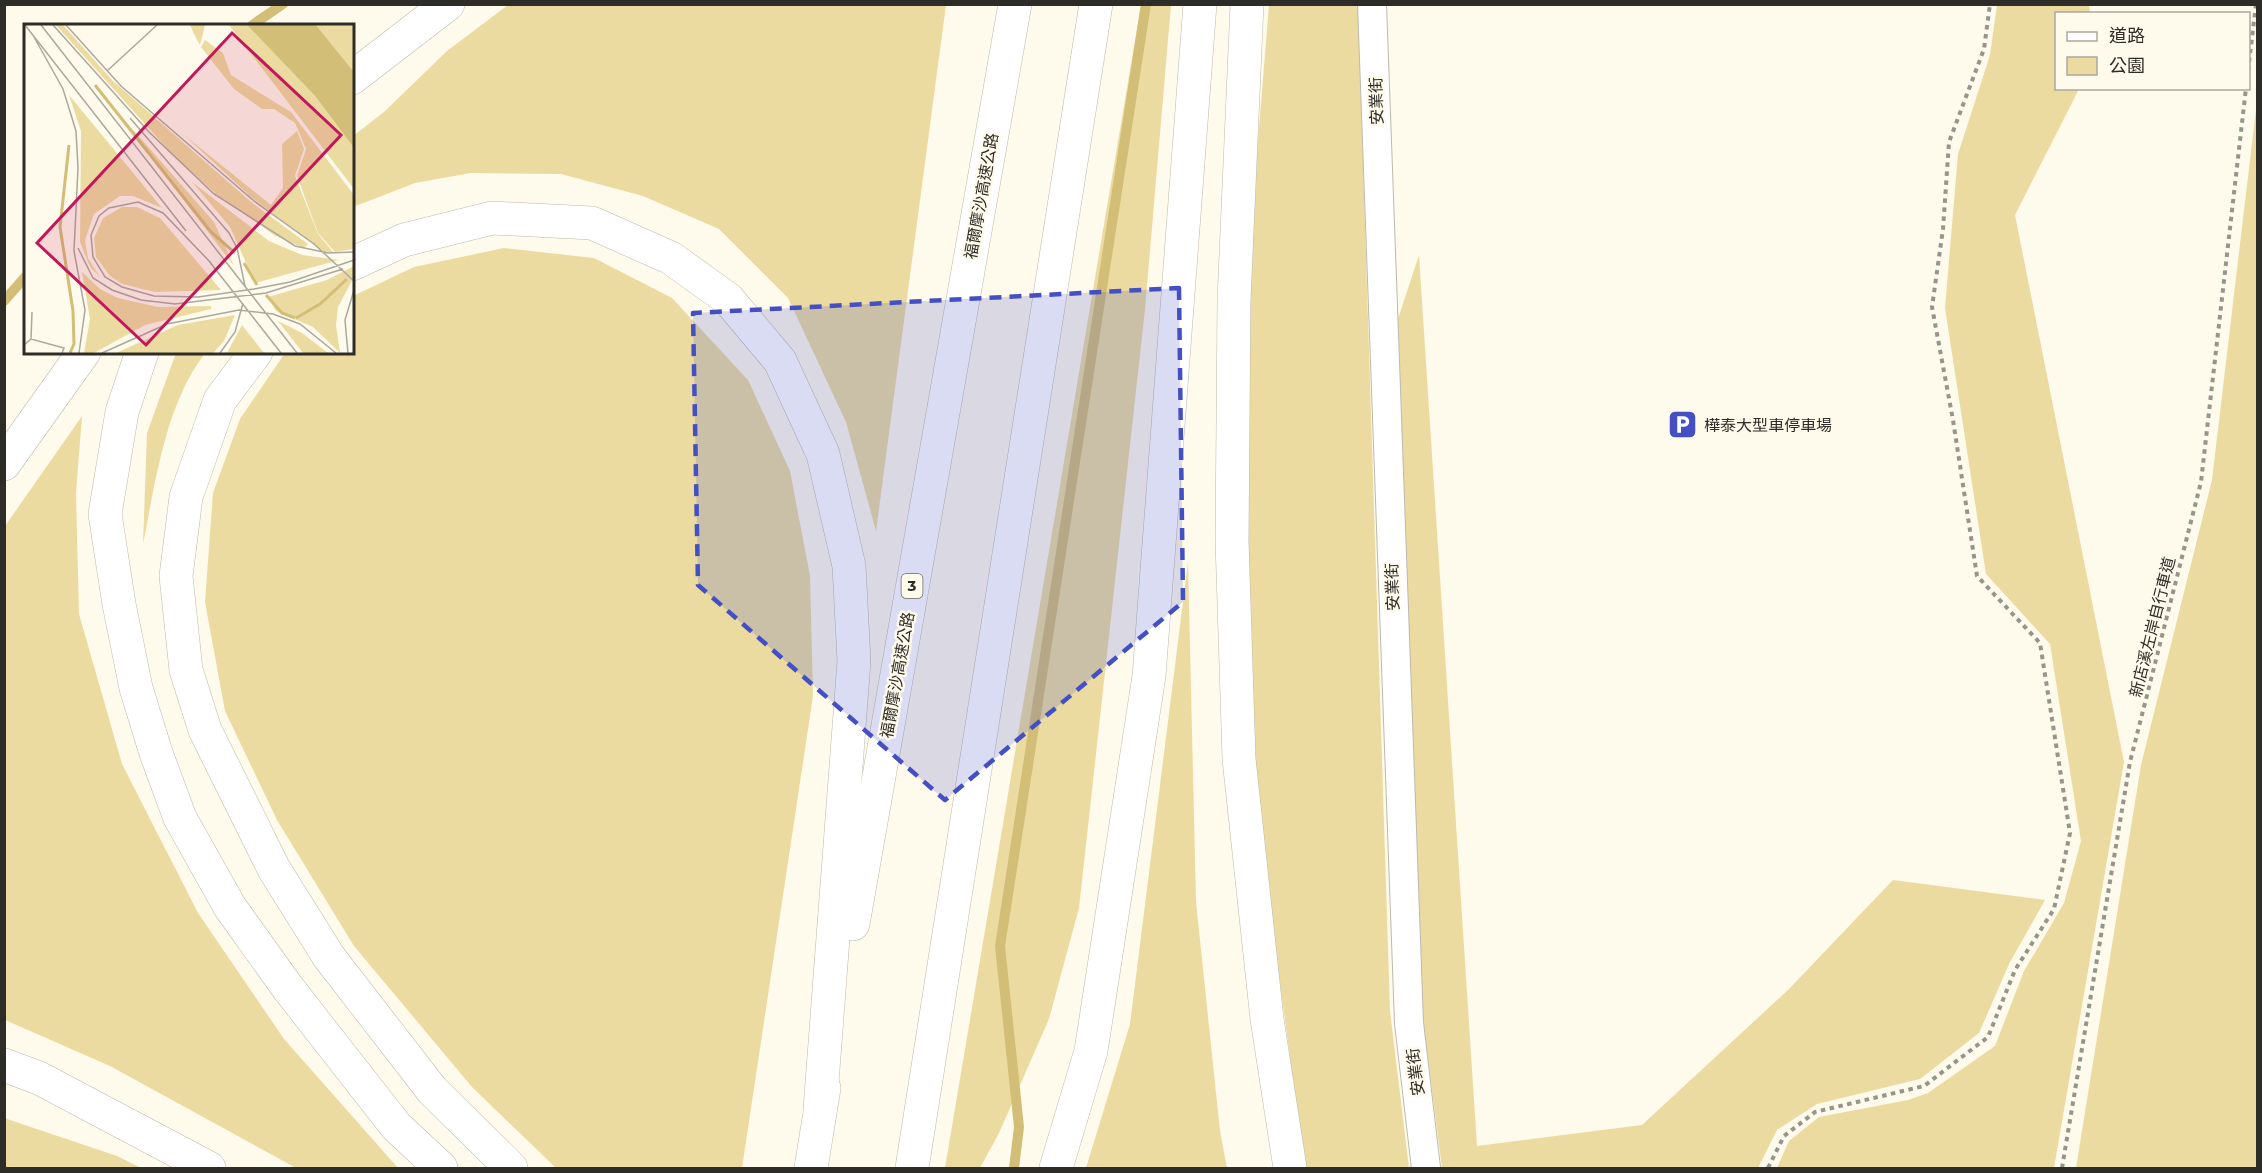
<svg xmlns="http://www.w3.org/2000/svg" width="2262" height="1173" font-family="Montserrat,'Noto Sans TC',sans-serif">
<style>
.green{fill:#ecdba0}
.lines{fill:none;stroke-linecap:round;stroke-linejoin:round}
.stream{stroke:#d2be77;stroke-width:10}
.street-casing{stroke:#bdb9ac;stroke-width:30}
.highway-casing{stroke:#bdb9ac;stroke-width:34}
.path{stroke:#97948b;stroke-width:4;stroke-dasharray:4.5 4.5;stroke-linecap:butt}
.street{stroke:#fff;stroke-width:28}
.highway{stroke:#fff;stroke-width:33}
.marked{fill:#454fc4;fill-opacity:0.2;stroke:#454fc4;stroke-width:4.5;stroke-dasharray:12 8;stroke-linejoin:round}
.labels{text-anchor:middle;stroke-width:5;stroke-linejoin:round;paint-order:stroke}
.shield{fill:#fefaec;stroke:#6c6a62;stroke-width:1.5}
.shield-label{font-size:15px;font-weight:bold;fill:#2e2c27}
.street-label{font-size:16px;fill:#2e2c27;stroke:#fefaec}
.poi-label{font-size:16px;fill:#2e2c27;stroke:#fefaec;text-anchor:start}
.inset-river{fill:none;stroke:#d2be77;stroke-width:3}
.inset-road{fill:none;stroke:#aba89d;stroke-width:1.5}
.view{fill:#c2185b;fill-opacity:0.15;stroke:#c2185b;stroke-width:3}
.inset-edge{fill:none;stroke:#2e2c27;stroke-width:3}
</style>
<rect width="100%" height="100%" fill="#fefaec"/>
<g class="green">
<polygon points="508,5 946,5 876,531 846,422 788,298 719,229 643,196 561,174 471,173 415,183 353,207 353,136 384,112 447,51"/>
<polygon points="1141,5 1171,5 1145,309 1079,908 1049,1019 999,1133 980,1168 945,1168"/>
<polygon points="1269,5 1358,5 1390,1011 1409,1168 1305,1168 1251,769 1245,300"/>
<polygon points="1997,5 2089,5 2090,13 2056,14 2056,88 2079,89 2015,215 2124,762 2054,1168 1777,1168 1789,1141 1819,1117 1908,1100 1928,1093 1995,1046 2024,971 2064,903 2081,841 2050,644 1986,574 1945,308 1958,154 1990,55"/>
<polygon points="2257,101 2257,1168 2076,1168 2141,765 2212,480"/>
<polygon points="504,248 594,258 672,298 748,380 790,471 810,576 813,696 742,1168 556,1168 472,1087 354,946 277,820 225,711 205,602 213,493 240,419 285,353 352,352 353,296 414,267"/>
<polygon points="1419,255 1477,1146 1642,1125 1789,989 1893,880 2045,900 2009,964 1979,1033 1920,1079 1817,1104 1777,1130 1758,1168 1442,1168 1420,996 1398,319"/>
<path d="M176 353H205C165 406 156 480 143 544L147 433Z"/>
<polygon points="82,416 76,493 79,614 122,764 198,913 284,1039 398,1168 296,1168 110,1066 5,1020 5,526"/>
<polygon points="1188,562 1196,902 1220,1131 1227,1168 1086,1168 1130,1024"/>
<polygon points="4,1118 117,1156 141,1168 5,1168"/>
</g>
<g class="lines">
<g class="stream">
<polyline points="251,26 283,4"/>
<polyline points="4,301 26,276"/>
<polyline points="1014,1168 1019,1127 1000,946 1146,4"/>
</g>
<defs>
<polyline id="street" points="1372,4 1409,1023 1426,1168"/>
<g id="highway">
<polyline points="1247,4 1234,300 1232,541 1239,759 1267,1019 1290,1168"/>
<polyline points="352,78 448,4"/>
<polyline points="352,264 404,240 492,218 592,223 671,258 728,299 780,361 823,454 849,566 854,661 820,1109"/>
<polyline points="142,352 122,412 105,514 119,604 136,688 156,753 180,818 230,907 288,988 396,1126 441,1168"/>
<polyline points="256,352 220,400 186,497 176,576 186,670 205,730 274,869 329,957 432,1090 511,1168"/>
<polyline points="4,464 84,352"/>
<polyline points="853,924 1015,4"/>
<polyline points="4,1065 39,1078 209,1168"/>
<polyline points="811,1168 824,1088"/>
<polyline points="912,1168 1096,4"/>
<polyline points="1056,1168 1091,1051 1149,676 1200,4"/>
</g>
</defs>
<use href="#street" class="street-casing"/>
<use href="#highway" class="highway-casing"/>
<g class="path">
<polyline points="2248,71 2256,4"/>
<polyline points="1768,1168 1784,1136 1815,1112 1924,1086 1988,1037 2015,970 2054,909 2070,833 2040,643 1977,576 1953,420 1932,307 1943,229 1949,142 1984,49 1990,4"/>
<polyline points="2062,1168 2130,762 2201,482 2246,88"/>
</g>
<use href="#street" class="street"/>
<use href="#highway" class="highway"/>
</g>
<path class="marked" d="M1179 288 1183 602 945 800 698 585 693 313Z"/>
<defs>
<symbol id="parking-square" viewBox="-11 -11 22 22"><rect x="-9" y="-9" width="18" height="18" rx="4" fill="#454fc4" stroke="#fefaec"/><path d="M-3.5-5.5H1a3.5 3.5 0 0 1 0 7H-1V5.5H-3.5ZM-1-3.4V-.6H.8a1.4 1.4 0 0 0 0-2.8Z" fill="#fff"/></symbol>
</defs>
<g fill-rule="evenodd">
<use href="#parking-square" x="1666" y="408" width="33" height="33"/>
</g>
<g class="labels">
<rect class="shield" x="901.5" y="574" width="21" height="24" rx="4.5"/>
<g class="shield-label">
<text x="912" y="591">3</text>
</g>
<g class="street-label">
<text transform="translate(1376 101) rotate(-92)" y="6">安業街</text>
<text transform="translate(981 196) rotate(-80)" y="6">福爾摩沙高速公路</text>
<text transform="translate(1392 587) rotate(-92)" y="6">安業街</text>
<text transform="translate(2152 627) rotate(-76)" y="6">新店溪左岸自行車道</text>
<text transform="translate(897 675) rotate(-80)" y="6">福爾摩沙高速公路</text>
<text transform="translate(1415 1072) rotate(-97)" y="6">安業街</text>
</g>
<g class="poi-label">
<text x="1704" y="431">樺泰大型車停車場</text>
</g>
</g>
<g transform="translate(24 24)">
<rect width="330" height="330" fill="#fefaec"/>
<path d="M32 1H39L88 56 227 178 284 220 280 224 250 211 192 170 148 130ZM166 1H181L176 21 171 12ZM205 1H223L291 72 330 124V165ZM292 1H330V48ZM181 16 199 29 207 51 267 88 330 171V225L311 228 294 209 273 152 282 125 271 99 250 85H238L210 65 177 23ZM45 71 138 184 109 172H96L70 190 61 216 64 234 76 253 66 243 56 218 57 107ZM83 76 190 198 210 242ZM273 107 280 125 271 152 294 210 309 228H300L228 174 159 110 247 181 259 164 258 120ZM168 158 245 217 278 231 315 236 231 259 206 203ZM98 183H113L136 194 197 266 131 268 98 260 86 252 72 233 70 214 79 194ZM330 242V253L314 283 312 301 316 329 289 303 252 287 244 273 303 256ZM58 248 76 265 94 274 134 283 187 282V285L121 301 70 329H60L66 295ZM211 291 200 317 189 329H92L154 301ZM254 297 278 309 304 329H279ZM218 301 240 329H203Z" fill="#ecdba0"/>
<path d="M223 1H292L330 48V124L291 72Z" fill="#d2be77"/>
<path class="inset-river" d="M71 61 187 208 211 229M45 121 36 203 49 287 50 320 46 329M220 239 233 261M242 271 258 289 271 294M272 294 296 280 323 255"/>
<path class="inset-road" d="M1 1 162 207M17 1 273 329M29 1 125 108 190 170 271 222 304 229 330 228M42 1 97 62 230 177 290 220 330 257M10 13 39 65 52 107 54 144 50 227 61 286 55 329M83 47 133 1M106 94 205 209 213 224 221 262M54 224 69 254 88 266 117 276 151 280 242 269 319 245M185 237 257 329M187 239 139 189 114 178 85 184 75 192 67 211 69 233 81 253 98 263 130 272 174 273 230 265 266 258 330 236M7 315 8 288M0 321 7 315 40 324 38 329M78 329 143 300 215 286 249 290 276 300 312 329M196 329 211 308 219 279M324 329 321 296 330 266"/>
<path class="view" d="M208 9 317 111 122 321 13 219Z"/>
<rect width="330" height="330" class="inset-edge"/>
</g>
<rect width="2262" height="1173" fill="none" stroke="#2e2c27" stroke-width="12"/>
<rect x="2055" y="12" width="195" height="78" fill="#fefaec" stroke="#aba89d" stroke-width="1.5"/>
<rect x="2067" y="32" width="30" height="9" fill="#ffffff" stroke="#aba89d" stroke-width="1.5"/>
<text x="2109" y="42" font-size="18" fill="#2e2c27">道路</text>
<rect x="2067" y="57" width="30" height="18" fill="#ecdba0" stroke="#aba89d" stroke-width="1.5"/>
<text x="2109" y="72" font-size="18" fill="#2e2c27">公園</text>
</svg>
